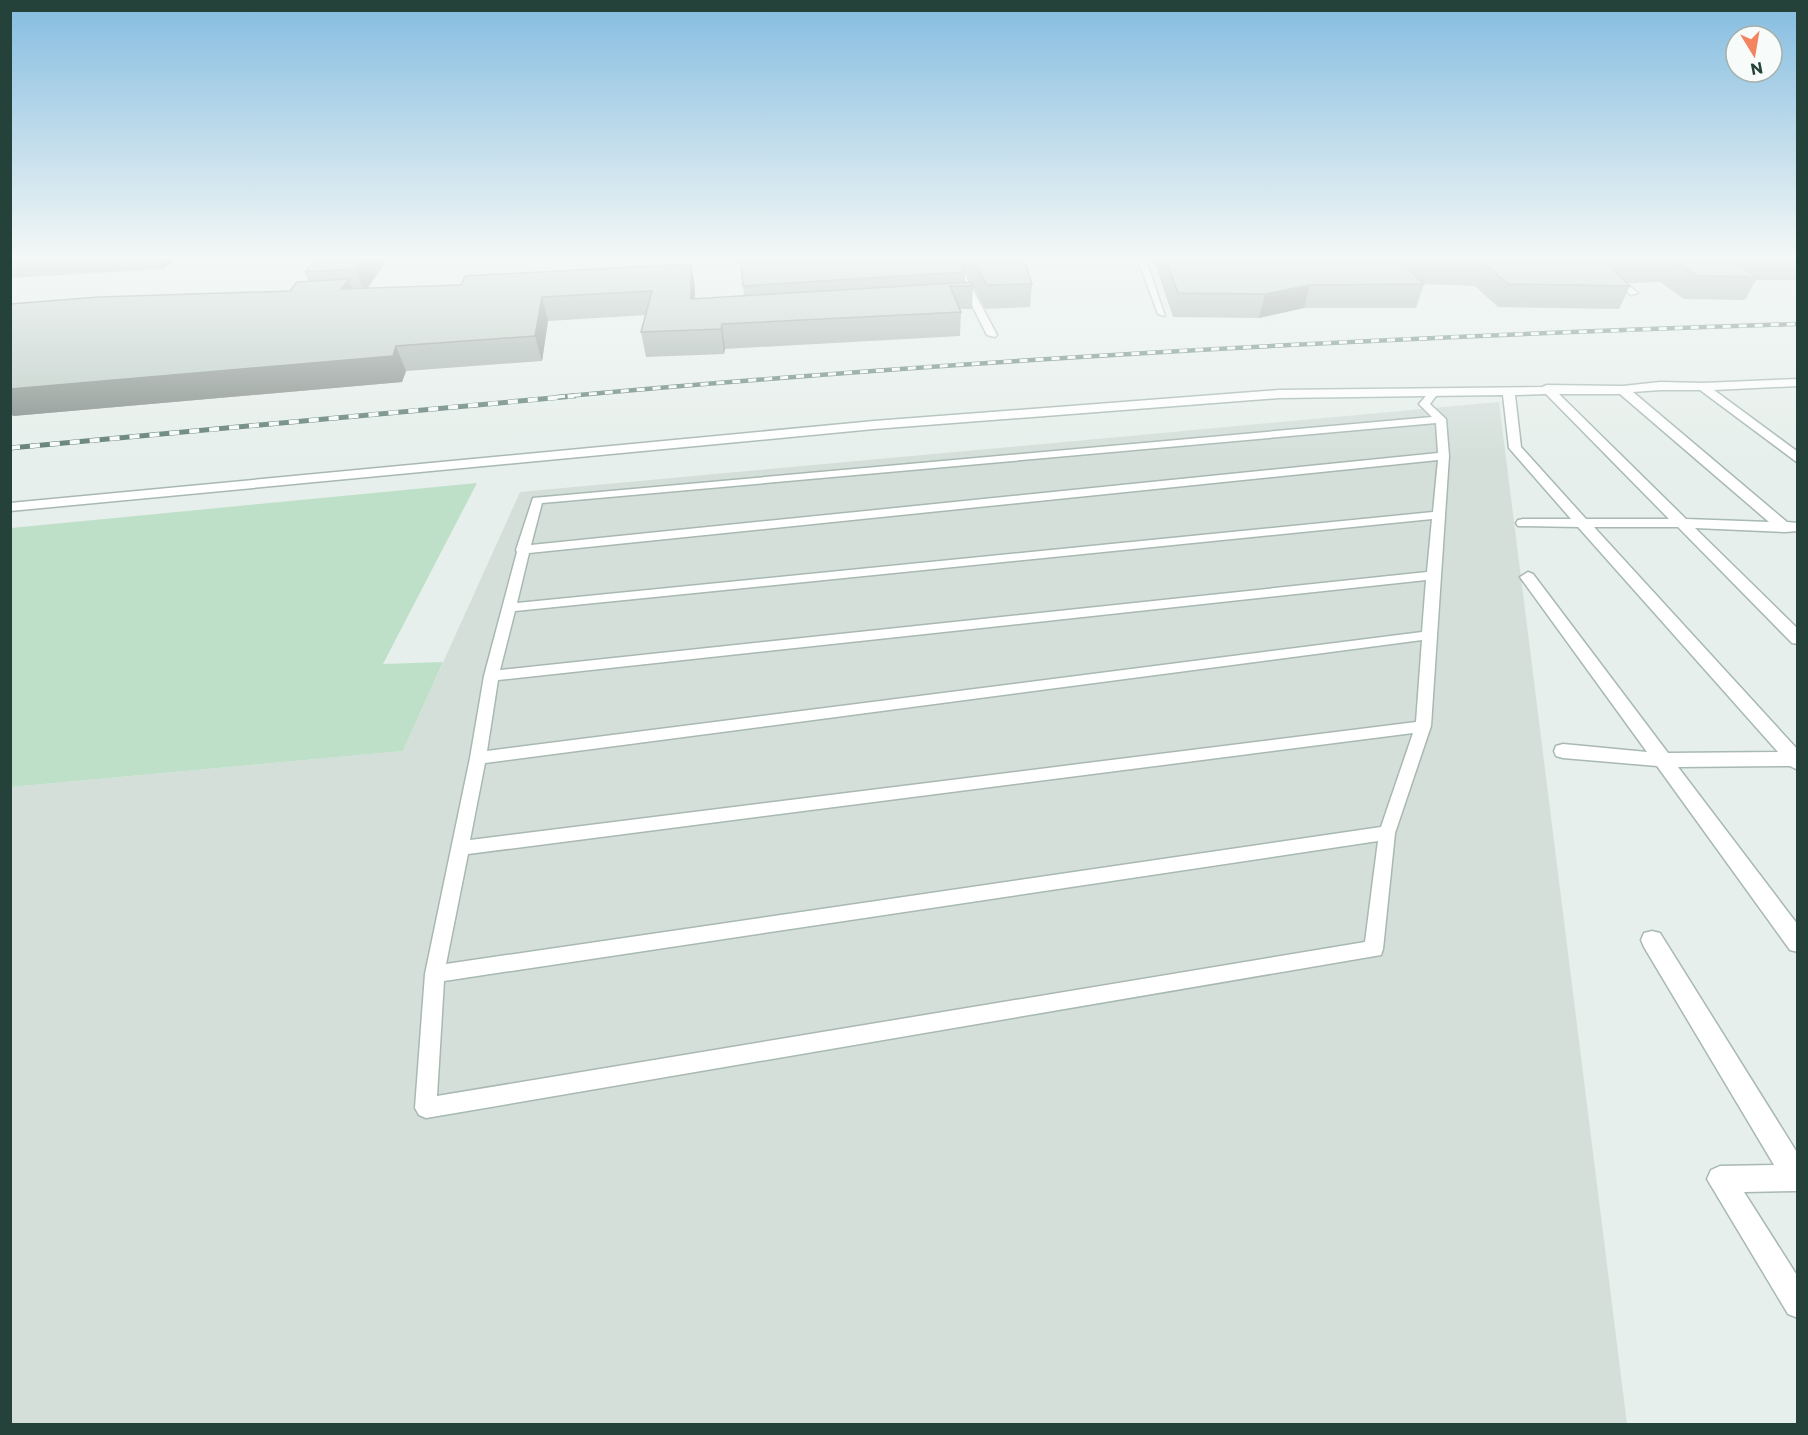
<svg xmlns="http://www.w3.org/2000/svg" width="1808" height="1435" font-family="Commissioner,sans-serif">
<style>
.built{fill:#d4dfda}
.green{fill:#bfe0c8}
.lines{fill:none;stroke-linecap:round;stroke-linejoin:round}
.service-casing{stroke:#a8b8b2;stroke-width:3}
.minor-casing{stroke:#a8b8b2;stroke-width:3}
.service{fill:#fff;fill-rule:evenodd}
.minor{fill:#fff;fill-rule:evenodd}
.rail-far1-casing{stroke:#5f7d75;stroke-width:4.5}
.rail-casing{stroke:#5f7d75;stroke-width:5}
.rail-far1{stroke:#f7fbf9;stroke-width:3;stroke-dasharray:8;stroke-linecap:butt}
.rail{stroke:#f7fbf9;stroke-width:4;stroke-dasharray:10;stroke-linecap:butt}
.wall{fill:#a1aea9}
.shaded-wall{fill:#838d89}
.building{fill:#bbcac4;stroke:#838d89;stroke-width:1.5}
</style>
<rect width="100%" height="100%" fill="#e6efeb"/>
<polygon class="built" points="1499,402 1627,1424 11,1424 11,787 403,751 520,492"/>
<polygon class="green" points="477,483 383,664 443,662 403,751 11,787 11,528"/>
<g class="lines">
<defs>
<g id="service">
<polygon points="949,260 957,260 997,335 995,337 987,335"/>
<polygon points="1138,260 1146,260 1165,316 1158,314"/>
<polygon points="1586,260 1595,260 1638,293 1631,295"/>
<path d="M1434 389 1439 392 1430 404 1446 419 1449 456 1431 726 1395 833 1383 949 1381 955 426 1118 419 1115 415 1108 425 974 470 758 484 676 517 552 516 550 533 498 1432 417 1419 404 1431 390ZM1436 423 1438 453 531 545 542 503ZM1438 460 1433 512 517 603 529 553ZM1432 519 1427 572 500 670 515 611ZM1426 580 1422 632 487 751 498 680ZM1422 640 1416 722 470 840 485 763ZM1413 733 1381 827 446 964 468 854ZM1378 841 1365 942 437 1096 444 981Z"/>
</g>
<g id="minor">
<path d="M1798 379V386L1714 390 1798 452V463L1700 390H1660L1633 392 1787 522 1798 523V531L1785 532 1695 528 1798 629V644L1792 643 1678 527H1594L1798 750V770L1790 766 1678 767 1798 925V952L1790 950 1657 766 1563 758 1556 756 1554 751 1556 746 1563 744 1647 752 1520 577 1528 572 1533 574 1668 753 1778 752 1578 527 1518 526 1516 523 1518 520 1523 519H1571L1509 448 1503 395 1279 398 874 429 10 511V503L874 421 1279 390 1542 387 1547 385 1623 386 1660 382 1703 383ZM1546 394 1669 519H1586L1521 447 1515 395ZM1559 394H1620L1769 522 1686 519Z"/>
<polygon points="1652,931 1660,933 1798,1154 1798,1191 1744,1192 1798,1277 1798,1318 1788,1314 1707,1179 1711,1170 1720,1166 1774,1165 1644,947 1641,940 1644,933"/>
</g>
</defs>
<use href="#service" class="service-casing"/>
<use href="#minor" class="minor-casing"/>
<use href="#service" class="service"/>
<use href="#minor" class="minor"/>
<defs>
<path id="rail-far1" d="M557 397C969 359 1385 337 1798 324"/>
<polyline id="rail" points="10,448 574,396"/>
</defs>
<use href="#rail-far1" class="rail-far1-casing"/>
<use href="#rail" class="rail-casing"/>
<use href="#rail-far1" class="rail-far1"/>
<use href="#rail" class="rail"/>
</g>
<g class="wall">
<polygon points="10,260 173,260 164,269 10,278"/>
<polygon points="316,260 387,260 368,288 695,286 695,299 744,296 741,260 965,272 965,282 973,286 972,309 960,309 961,312 960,336 725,349 724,354 646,357 641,332 646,315 548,321 542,361 406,371 402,382 13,416 309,282 305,272"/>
<polygon points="959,260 1024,260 1032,284 1030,307 985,309"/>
<polygon points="1154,260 1797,260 1797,280 1756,280 1745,300 1684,299 1660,282 1628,283 1623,279 1630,286 1619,309 1498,307 1475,286 1424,284 1416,308 1304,308 1259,318 1173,317"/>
</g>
<g class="shaded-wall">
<polygon points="159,260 173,260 164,269"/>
<polygon points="363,260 387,260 364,293 356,269"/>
<polygon points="691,264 695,286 695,323 691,299"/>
<polygon points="349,279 358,302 341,289"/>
<polygon points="1310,285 1304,308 1259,318 1265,294"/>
<polygon points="542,297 548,321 542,361 535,336"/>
<polygon points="722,324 725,349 724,354 721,329"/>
<polygon points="396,346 406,371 402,382 13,416 10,412 10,389"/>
</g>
<g class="building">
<polygon points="316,260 363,260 356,269 305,272"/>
<polygon points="741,260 959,260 965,272 743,286"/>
<polygon points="973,260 1024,260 1032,284 987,285"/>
<polygon points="1166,260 1623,260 1605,261 1630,286 1508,284 1484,263 1401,261 1424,284 1310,285 1265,294 1178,293"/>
<polygon points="1673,260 1731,260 1758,277 1697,276"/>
<polygon points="691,264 691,299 971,282 973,286 950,286 961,312 722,324 721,329 641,332 652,291 542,297 535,336 396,346 393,356 10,389 10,304 99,297 290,291 297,282 349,279 341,289 461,285 465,276"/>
</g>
<linearGradient id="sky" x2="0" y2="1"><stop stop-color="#84bce0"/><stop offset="0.56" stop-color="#f4f8f6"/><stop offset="1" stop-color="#f4f8f6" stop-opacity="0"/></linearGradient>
<rect width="1808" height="461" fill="url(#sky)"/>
<rect width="1808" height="1435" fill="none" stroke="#24423a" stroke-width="24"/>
<g transform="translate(1754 54) rotate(169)"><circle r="28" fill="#f7fbf9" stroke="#a3b1ad" stroke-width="1.5"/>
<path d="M0-4.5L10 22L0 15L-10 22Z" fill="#f4845f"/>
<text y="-9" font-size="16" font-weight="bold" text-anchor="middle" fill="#24423a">N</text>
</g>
</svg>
